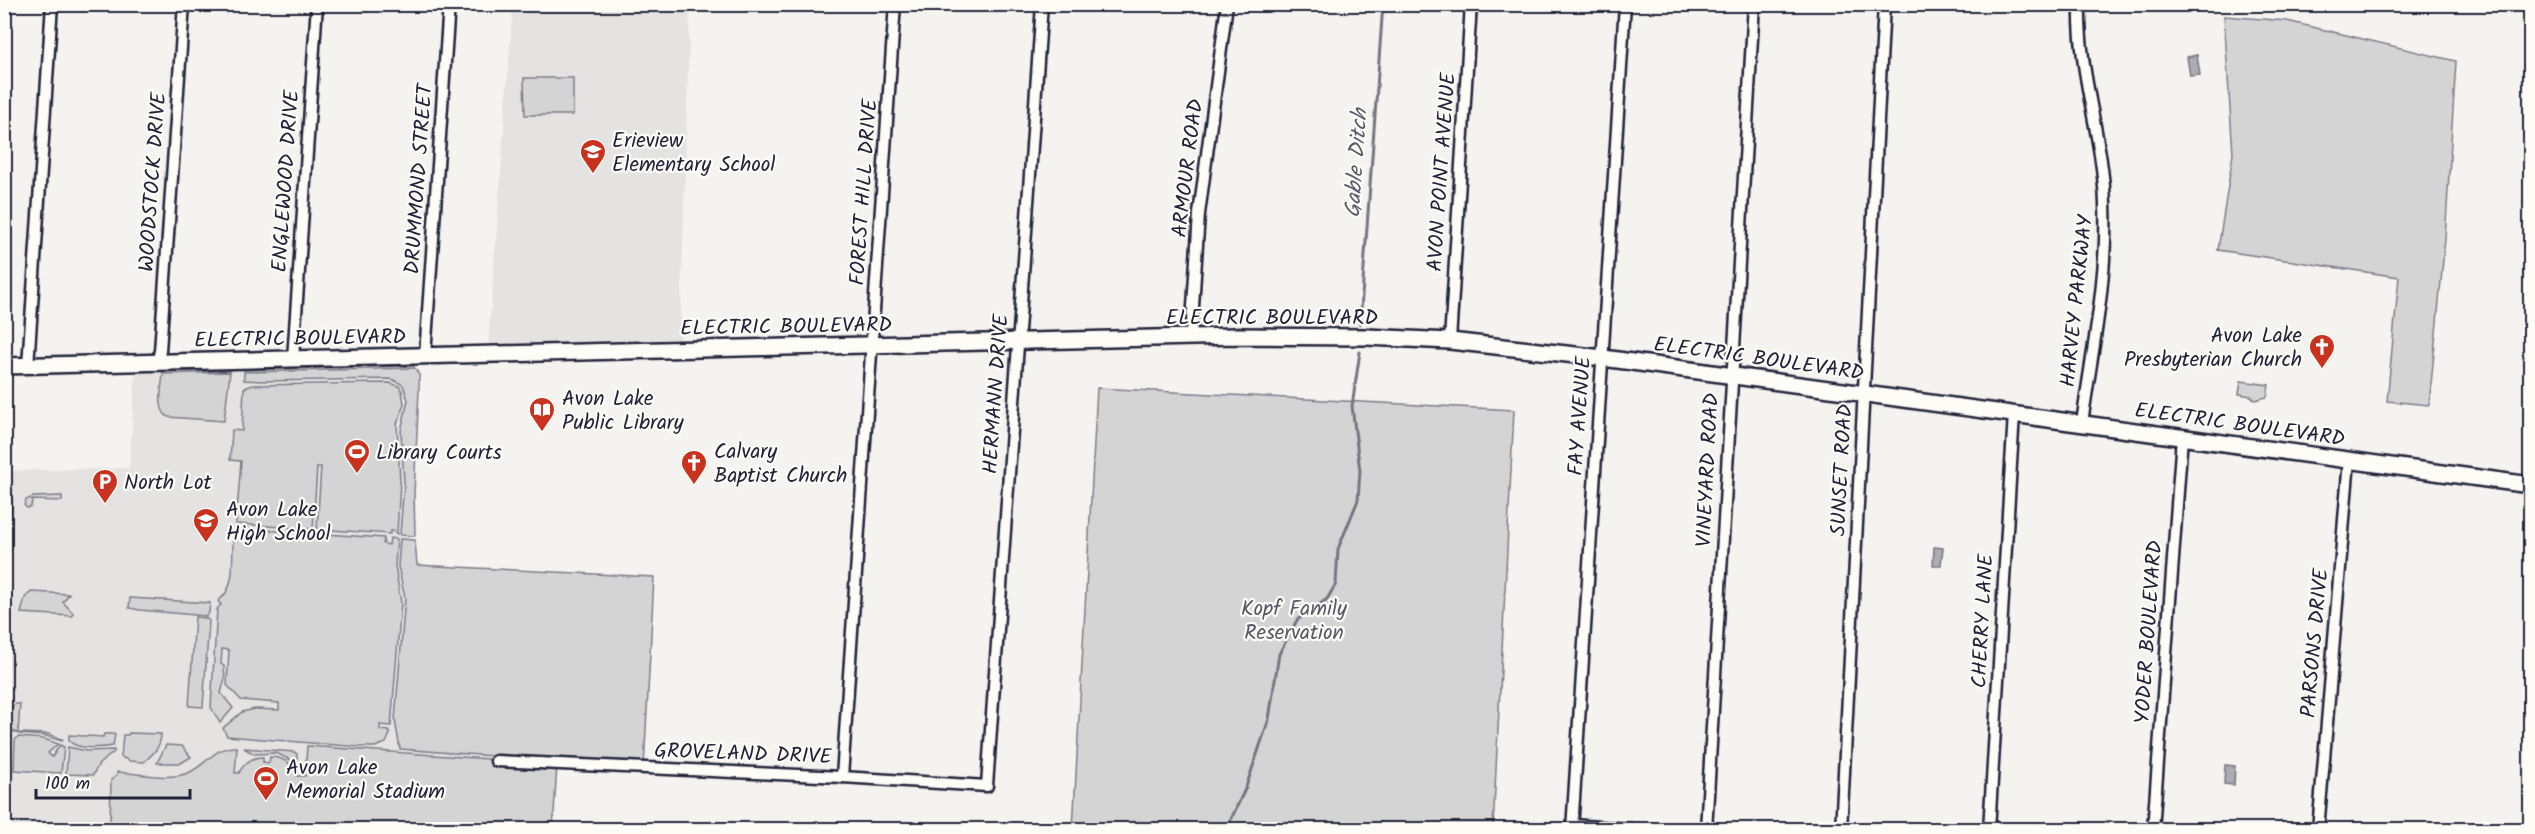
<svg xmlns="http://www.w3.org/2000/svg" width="2535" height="834" font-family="Kalam,sans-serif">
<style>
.built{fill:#e4e3e2}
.green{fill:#d5d4d5;stroke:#7c7b88;stroke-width:1.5}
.water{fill:#acacb2;stroke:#757582;stroke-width:1.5}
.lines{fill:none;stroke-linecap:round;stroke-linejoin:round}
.stream{stroke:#757582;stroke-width:3}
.street-casing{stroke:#22223b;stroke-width:15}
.secondary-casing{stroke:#22223b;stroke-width:20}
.street{stroke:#fdfcf7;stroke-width:10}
.secondary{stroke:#fdfcf7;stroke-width:15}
.labels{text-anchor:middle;stroke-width:4.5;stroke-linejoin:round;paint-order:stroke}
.poi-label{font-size:21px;fill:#22223b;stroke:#fdfcf7;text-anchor:start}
.street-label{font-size:21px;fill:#22223b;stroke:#fdfcf7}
.park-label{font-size:21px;fill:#585769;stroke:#fdfcf7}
.water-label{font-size:22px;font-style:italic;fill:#59596b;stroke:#fdfcf7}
</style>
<rect width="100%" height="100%" fill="#f4f3ef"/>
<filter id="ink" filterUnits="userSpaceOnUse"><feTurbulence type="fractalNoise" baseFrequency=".0167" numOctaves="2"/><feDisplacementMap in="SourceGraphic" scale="12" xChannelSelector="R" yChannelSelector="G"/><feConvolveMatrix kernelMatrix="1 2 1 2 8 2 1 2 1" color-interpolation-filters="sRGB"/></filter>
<g filter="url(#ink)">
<g class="built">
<polygon points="513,5 690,5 680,345 488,348"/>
<polygon points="407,362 417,371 404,616 652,631 644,769 557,764 553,829 5,829 4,471 129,468 136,368"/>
</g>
<g class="green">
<polygon points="2224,16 2287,21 2456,61 2445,239 2429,405 2387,401 2399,277 2218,250 2233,154"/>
<polygon points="524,78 573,78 573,115 525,115"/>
<polygon points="407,362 413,366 244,370 247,367"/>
<polygon points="228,368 230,371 163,372 166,369"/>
<polygon points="415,368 419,375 419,390 414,494 415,536 400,535 404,482 401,431 408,400 403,385 392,379 262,381 244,380 244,372"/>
<path d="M230 372 224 421 168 417C156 409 162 387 163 374Z"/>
<polygon points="2241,381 2269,385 2267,397 2255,400 2251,396 2239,394"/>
<polygon points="390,383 399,386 402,391 404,404 397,424 400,481 397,534 393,531 390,531 390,534 317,529 321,467 317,467 313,529 236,524 241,461 230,460 232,430 242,431 244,388 253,385"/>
<polygon points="1097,388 1514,410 1493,829 1073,829"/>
<polygon points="5,496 12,499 10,527 5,526"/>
<polygon points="62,496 62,501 32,500 31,507 27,508 24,505 26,500 33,497"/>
<path d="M234 528 384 538 383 544 389 545 390 538 397 539 395 565 401 603 391 726 380 725V730L389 731 390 734 386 743 375 747H361L227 736 223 728 242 712 255 709 279 710V703L241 700 227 685 229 650 222 649 221 664 224 666 225 678 221 693 233 708 220 723 211 707 217 609 221 605 218 601C236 589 232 561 233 541H236V537H234Z"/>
<polygon points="400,539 415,540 417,565 654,577 644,767 400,749 395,720 405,598 398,566"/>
<polygon points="31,592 69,594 63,602 73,613 72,616 21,613 25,598"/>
<polygon points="130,598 210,603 209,613 206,616 140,610 129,608"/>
<polygon points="195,617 206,618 209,621 203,707 189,706"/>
<polygon points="15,704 20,704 18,733 49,734 63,740 62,741 46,736 19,734 11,730 7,723 8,711"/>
<path d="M129 733 161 734C161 747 153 754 144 762L130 761 121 757 123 735H128Z"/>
<path d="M104 734H115L113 746C100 748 78 750 69 741V735L103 737Z"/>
<polygon points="18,737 44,739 58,744 48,753 52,757 60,745 64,747 61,773 14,770 15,740"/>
<polygon points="166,745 182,746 191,757 181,763 157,763"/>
<path d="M307 746 557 764 553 829 107 830 110 827 111 780 117 775V772C138 773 168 781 188 773 207 765 214 746 237 747L235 773H239C244 763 252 757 263 757V762L269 763 270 757C281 757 296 764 297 776H305Z"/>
<polygon points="68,747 86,751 114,750 114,752 99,764 93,775 66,774"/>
<polygon points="244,748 294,752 297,754 297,763 276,753 254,754"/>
</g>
<g class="water">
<polygon points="2197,55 2200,75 2190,76 2187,57"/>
<polygon points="1934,547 1943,548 1941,565 1933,565"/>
<polygon points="2225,765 2235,766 2234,785 2224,784"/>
</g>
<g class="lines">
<g class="stream">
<polyline points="1360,324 1383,4"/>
<polyline points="1226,830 1246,787 1269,719 1279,654 1297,620 1327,599 1336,584 1338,549 1358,500 1360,471 1352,406 1360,352"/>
</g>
<defs>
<g id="street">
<path d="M2080 4C2078 75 2103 136 2105 204 2108 277 2092 352 2082 423"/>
<polyline points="1191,337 1199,214 1227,4"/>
<polyline points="1450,341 1471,4"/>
<polyline points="425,356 449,4"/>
<polyline points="293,359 317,4"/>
<polyline points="157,363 160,351 184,4"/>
<polyline points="28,366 52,4"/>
<polyline points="496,761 842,777 987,786 1042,4"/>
<polyline points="842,777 895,4"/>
<polyline points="1572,825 1642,830"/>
<polyline points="1572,830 1625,4"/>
<polyline points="1706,830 1754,4"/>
<polyline points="1841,830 1884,4"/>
<polyline points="1989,830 2014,414"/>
<polyline points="2153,830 2182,437"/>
<polyline points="2318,830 2349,460"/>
</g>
<polyline id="secondary" points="4,366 1235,336 1367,337 1450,341 1603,358 2530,485"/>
</defs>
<use href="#street" class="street-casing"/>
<use href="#secondary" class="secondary-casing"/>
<use href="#street" class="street"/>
<use href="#secondary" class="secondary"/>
</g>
</g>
<defs>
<symbol id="school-pin" viewBox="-11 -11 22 30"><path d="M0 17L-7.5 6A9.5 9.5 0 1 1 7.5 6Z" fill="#c8321e" stroke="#fdfcf7"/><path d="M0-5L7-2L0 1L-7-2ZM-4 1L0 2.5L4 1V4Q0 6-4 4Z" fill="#fff"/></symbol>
<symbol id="church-pin" viewBox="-11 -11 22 30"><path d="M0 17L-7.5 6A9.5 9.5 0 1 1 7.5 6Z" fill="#c8321e" stroke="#fdfcf7"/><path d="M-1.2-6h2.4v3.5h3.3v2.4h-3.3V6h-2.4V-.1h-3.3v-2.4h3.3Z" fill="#fff"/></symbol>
<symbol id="library-pin" viewBox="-11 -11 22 30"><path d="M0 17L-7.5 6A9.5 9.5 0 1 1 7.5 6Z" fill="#c8321e" stroke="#fdfcf7"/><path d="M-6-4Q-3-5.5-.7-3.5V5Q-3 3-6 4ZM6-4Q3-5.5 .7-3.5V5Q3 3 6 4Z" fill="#fff"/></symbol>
<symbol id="stadium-pin" viewBox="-11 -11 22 30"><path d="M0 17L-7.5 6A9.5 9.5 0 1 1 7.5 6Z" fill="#c8321e" stroke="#fdfcf7"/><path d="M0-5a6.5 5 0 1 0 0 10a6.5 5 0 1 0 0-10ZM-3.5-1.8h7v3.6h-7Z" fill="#fff"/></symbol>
<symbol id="parking-pin" viewBox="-11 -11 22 30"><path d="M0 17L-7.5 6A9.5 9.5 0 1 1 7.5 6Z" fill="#c8321e" stroke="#fdfcf7"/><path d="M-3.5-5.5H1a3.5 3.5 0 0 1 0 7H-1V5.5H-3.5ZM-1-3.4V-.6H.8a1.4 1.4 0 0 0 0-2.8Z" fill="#fff"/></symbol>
</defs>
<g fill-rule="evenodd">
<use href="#school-pin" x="578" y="137" width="30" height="40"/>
<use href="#church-pin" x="2307" y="332" width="30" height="40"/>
<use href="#library-pin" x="527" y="395" width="30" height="40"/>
<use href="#stadium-pin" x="342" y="437" width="30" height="40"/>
<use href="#church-pin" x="679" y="448" width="30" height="40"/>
<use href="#parking-pin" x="90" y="467" width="30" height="40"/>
<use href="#school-pin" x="191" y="506" width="30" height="40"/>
<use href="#stadium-pin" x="251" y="764" width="30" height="40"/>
</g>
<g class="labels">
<g class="poi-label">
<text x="612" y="147">Erieview<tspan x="612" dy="24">Elementary School</tspan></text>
<text x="2302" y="342" text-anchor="end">Avon Lake<tspan x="2302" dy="24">Presbyterian Church</tspan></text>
<text x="562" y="405">Avon Lake<tspan x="562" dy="24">Public Library</tspan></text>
<text x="714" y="458">Calvary<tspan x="714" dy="24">Baptist Church</tspan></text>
<text x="376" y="459">Library Courts</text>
<text x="124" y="489">North Lot</text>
<text x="226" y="516">Avon Lake<tspan x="226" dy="24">High School</tspan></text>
<text x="286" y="774">Avon Lake<tspan x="286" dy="24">Memorial Stadium</tspan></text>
</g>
<g class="street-label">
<text transform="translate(1187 168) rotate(-83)" y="7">ARMOUR ROAD</text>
<text transform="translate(1441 172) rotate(-86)" y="7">AVON POINT AVENUE</text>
<text transform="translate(418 179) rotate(-86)" y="7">DRUMMOND STREET</text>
<text transform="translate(285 181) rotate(-86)" y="7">ENGLEWOOD DRIVE</text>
<text transform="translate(152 182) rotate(-86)" y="7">WOODSTOCK DRIVE</text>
<text transform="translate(863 192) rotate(-86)" y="7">FOREST HILL DRIVE</text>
<text transform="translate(2076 301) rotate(-84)" y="7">HARVEY PARKWAY</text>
<text x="1272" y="324">ELECTRIC BOULEVARD</text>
<text transform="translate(786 326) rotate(-1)" y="7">ELECTRIC BOULEVARD</text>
<text transform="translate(300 338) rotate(-1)" y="7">ELECTRIC BOULEVARD</text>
<text transform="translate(1759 358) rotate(8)" y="7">ELECTRIC BOULEVARD</text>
<text transform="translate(995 394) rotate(-86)" y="7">HERMANN DRIVE</text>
<text transform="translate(1579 416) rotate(-86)" y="7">FAY AVENUE</text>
<text transform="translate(2240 424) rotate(8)" y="7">ELECTRIC BOULEVARD</text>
<text transform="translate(1707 470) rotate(-87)" y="7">VINEYARD ROAD</text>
<text transform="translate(1841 470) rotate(-87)" y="7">SUNSET ROAD</text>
<text transform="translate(1982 621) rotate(-87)" y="7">CHERRY LANE</text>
<text transform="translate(2148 632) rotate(-86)" y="7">YODER BOULEVARD</text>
<text transform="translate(2314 643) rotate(-85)" y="7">PARSONS DRIVE</text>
<text transform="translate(743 753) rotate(2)" y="7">GROVELAND DRIVE</text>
</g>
<g class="park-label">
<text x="1294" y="615">Kopf Family<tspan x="1294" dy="24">Reservation</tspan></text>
</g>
<g class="water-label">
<text transform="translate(1355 163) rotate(-86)" y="8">Gable Ditch</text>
</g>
</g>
<rect width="2535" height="834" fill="none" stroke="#fdfcf7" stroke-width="24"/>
<rect x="12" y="12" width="2511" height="810" fill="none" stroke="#22223b" stroke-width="2" filter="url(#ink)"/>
<path d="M36 789v9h154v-9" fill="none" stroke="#22223b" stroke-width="3"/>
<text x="45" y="789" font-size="18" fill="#22223b" stroke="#fdfcf7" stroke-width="4.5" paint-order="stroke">100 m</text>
</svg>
